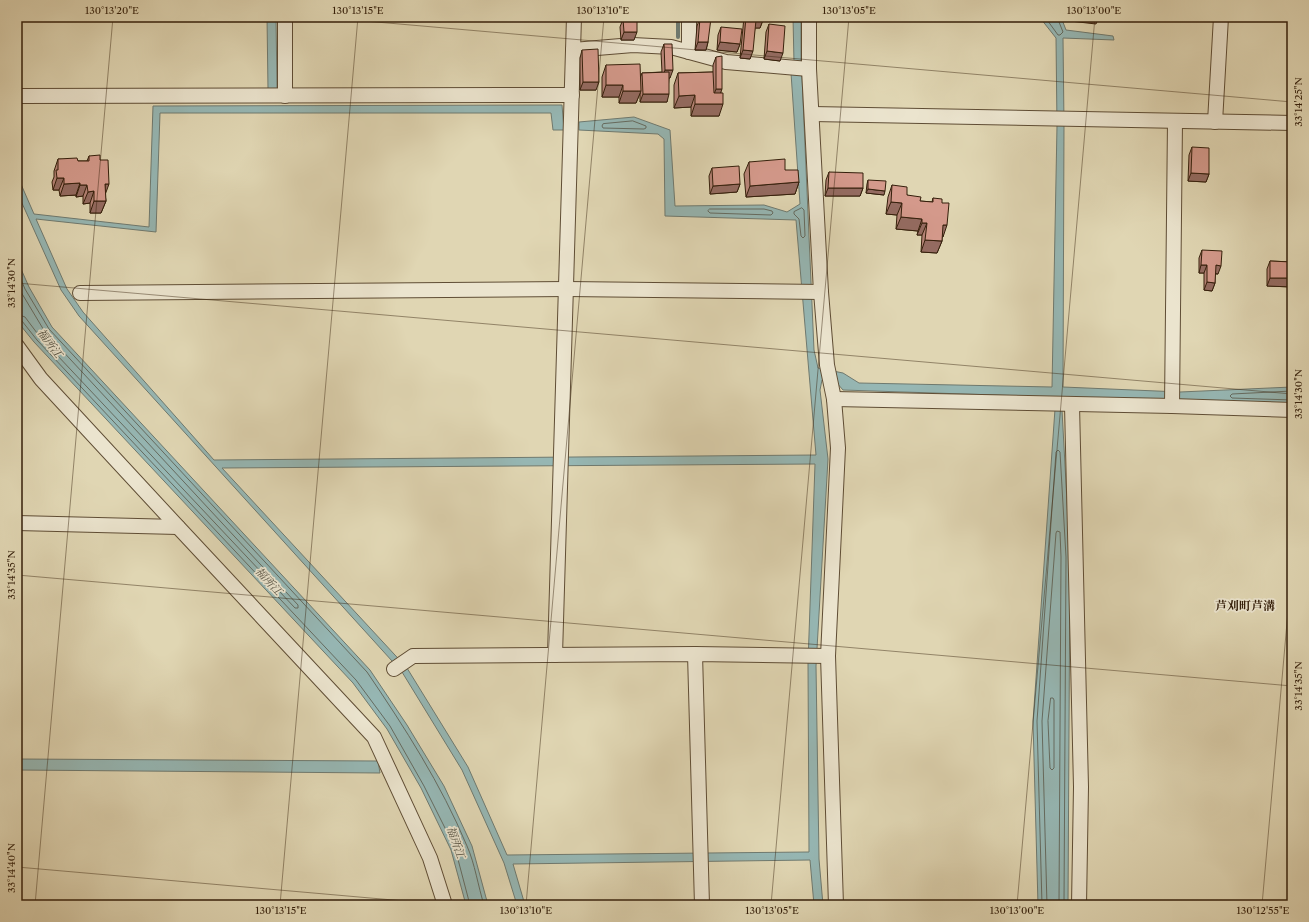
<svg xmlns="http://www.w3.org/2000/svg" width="1309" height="922" font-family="'Libre Caslon Text','Noto Serif JP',serif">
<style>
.water{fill:#96b7b4;stroke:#6f7a70;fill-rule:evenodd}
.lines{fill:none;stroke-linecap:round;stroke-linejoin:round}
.shore{stroke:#656b60;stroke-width:1}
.stream{stroke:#6f7a70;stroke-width:4}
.minor-casing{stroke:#5f4d35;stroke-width:16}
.minor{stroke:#ebe4ce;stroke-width:14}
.wall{fill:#b68478;stroke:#341f0b}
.shaded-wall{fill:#946b61;stroke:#341f0b}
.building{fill:#d4998b;stroke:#341f0b}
.ticks{fill:none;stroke:#341f0b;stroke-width:1;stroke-opacity:0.45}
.labels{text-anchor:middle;stroke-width:3.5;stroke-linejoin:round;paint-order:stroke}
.water-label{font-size:11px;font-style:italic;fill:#514d3e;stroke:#ebe4ce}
.quarter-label{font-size:12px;font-weight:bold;fill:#341f0b;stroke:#ebe4ce}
.neatline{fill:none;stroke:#341f0b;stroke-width:1.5}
.ticks-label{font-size:10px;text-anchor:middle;fill:#341f0b}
</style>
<rect width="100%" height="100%" fill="#e0d6b3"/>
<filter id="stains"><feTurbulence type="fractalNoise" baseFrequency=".005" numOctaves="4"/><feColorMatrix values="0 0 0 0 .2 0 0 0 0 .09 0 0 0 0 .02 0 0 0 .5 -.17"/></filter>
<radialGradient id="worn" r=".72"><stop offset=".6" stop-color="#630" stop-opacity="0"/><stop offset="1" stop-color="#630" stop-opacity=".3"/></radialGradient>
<g class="water">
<polygon points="267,17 276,17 277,90 268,89"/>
<polygon points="793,17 801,17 801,62 794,63"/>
<path d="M1015 17H1061L1066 30 1113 36 1114 40 1063 38 1064 124 1063 387 1180 392 1292 387V404L1062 410 1070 557 1068 905H1038L1033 721 1055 409V397L843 390 836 382 822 380 820 390 828 459 816 666 819 859 823 905H814L810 860 513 864 525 905H517L504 863 462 770 402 672 79 316 61 290 17 192V175L34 214 149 227 153 106 562 105 564 130H553L551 113H160L156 232 36 219 67 289 83 312 214 460 816 455 796 220 665 216 664 139 658 134 579 130V122L634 117 670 130 675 206 764 205 787 212 800 204 791 73H799L802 77 814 350 818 368 843 373 859 383 1052 387 1057 126 1056 38 1041 19ZM815 464 808 663 809 852 507 855 468 767 407 668 222 468Z"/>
<polygon points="17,260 29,287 52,327 370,670 407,725 444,786 472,846 488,905 466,905 451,850 421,788 387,729 353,683 34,342 17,321"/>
<polygon points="17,759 378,761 380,773 17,770"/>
</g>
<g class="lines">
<g class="shore">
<polyline points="1045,17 1058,35 1060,35 1063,32 1057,17"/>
<polygon points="633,121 646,126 646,128 644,129 603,128 602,126 603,124"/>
<polygon points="802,208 804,210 805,236 803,238 801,236 799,219 794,214 794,212"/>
<polygon points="710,209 764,209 772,211 773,213 771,215 710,213 708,211"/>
<path d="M17 270 25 289 49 329 367 672C405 728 441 784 467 846 475 864 478 886 484 905"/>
<polyline points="17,283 21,292 45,332 298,605 298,608 295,608 40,337 25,317 17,314"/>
<polyline points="17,319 22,321 37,340 356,680 390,726 424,786 455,848 470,905"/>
<polyline points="1292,391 1232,394 1230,396 1232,398 1292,400"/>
<polygon points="1051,698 1053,698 1054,700 1054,768 1052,770 1050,768 1048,721"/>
<polyline points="1042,905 1037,721 1056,452 1058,450 1060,452 1066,557 1064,905"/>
<polyline points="1047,905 1042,721 1056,533 1057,531 1060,532 1061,557 1059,905"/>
</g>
<polyline class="stream" points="678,17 678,37"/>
<defs>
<g id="minor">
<polyline points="285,17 285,96"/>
<polyline points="689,17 689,52"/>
<polyline points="809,17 809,69 821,292 827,365 834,399 838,448 828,656 836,905"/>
<polyline points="573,50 633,45 671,47 726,62 809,69"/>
<polyline points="17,96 572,95"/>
<polyline points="812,114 1292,123"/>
<polyline points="1215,122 1221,17"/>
<polyline points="80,293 567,289 821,292"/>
<polyline points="17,346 41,379 178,527 374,737 430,858 445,905"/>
<polyline points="834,399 1172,406 1292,410"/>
<polyline points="1072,405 1081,787 1079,905"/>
<polyline points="1172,406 1175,121"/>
<polyline points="17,523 178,527"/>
<polyline points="695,654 702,905"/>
<polyline points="555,655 574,17"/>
<polyline points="394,669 413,656 695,654 828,656"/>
</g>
</defs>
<use href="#minor" class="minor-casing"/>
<use href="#minor" class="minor"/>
</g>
<g class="wall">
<polygon points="744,17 764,17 760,28 755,28 750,59 740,58"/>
<polygon points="700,18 708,42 706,50 695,50 697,26"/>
<polygon points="623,19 634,40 621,40 620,27"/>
<polygon points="769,24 780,61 764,59 766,32"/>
<polygon points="721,27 740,44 737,52 717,50 718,35"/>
<polygon points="664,44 670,78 669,78 667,102 640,102 640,93 636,103 619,103 619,97 602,97 602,77 606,65 640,78 642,73 662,72 661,52"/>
<polygon points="582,50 596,90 580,90 580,58"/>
<polygon points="716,57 721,93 719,116 691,116 691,107 674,108 674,85 678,73 713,72 713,65"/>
<polygon points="1192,147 1209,174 1206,182 1188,181 1189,155"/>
<polygon points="89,156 100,160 105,194 106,201 101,213 90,213 90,203 83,204 83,196 76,197 76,195 60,196 59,190 53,190 52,182 54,177 54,171 58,159 78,161 87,161"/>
<polygon points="749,162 785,170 799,182 795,194 746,197 744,174"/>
<polygon points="712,168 740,184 737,192 710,194 709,176"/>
<polygon points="829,172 863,188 860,196 825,196 826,180"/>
<polygon points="868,180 884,195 866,193 867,184"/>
<polygon points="892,185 907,195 920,201 932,202 933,198 942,203 943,237 942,237 942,241 937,253 921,252 922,235 917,235 918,231 896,229 897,215 886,214 888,197"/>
<polygon points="1202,250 1218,274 1215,274 1215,283 1212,291 1204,290 1204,273 1199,273 1199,258"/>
<polygon points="1270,261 1292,262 1292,287 1267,286 1267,269"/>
</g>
<g class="shaded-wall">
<polygon points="1071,17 1099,17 1096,24 1070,21"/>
<polygon points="756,20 763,20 760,28 753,28"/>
<polygon points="624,32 637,32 634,40 621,40"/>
<polygon points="698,42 708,42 706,50 695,50"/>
<polygon points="720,42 740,44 737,52 717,50"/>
<polygon points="743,50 753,51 750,59 740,58"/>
<polygon points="767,51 783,53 780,61 764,59"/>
<polygon points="665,70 673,70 670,78 662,78"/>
<polygon points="583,82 599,82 596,90 580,90"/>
<polygon points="606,85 623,85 619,97 602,97"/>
<polygon points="716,89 722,89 719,97 713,97"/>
<polygon points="623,91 641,91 636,103 619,103"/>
<polygon points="643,94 669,94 667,102 640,102"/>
<polygon points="695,95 691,107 674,108 679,96"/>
<polygon points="695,104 723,104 719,116 691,116"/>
<polygon points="1191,173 1209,174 1206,182 1188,181"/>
<polygon points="57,178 64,178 59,190 53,190"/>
<polygon points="799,182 795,194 746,197 750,186"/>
<polygon points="80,183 76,195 60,196 64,184"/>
<polygon points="105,184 109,184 105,195"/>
<polygon points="740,184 737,192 710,194 713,186"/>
<polygon points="80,185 87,185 83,196 76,197"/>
<polygon points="828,188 863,188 860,196 825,196"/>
<polygon points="868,189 885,191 884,195 866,193"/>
<polygon points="94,191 90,203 83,204 88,192"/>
<polygon points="94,201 106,201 101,213 90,213"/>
<polygon points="891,202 902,203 897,215 886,214"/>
<polygon points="901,217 922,219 918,231 896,229"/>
<polygon points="922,223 927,223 922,235 917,235"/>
<polygon points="943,225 947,225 943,237 939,236"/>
<polygon points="925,240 942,241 937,253 921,252"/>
<polygon points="1201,265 1207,265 1204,273 1199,273"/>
<polygon points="1216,265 1221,266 1218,274 1213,273"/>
<polygon points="1270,278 1292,278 1292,287 1267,286"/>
<polygon points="1207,282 1215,283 1212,291 1204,290"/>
</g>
<g class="building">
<polygon points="746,17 764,17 763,20 756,20 753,51 743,50"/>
<polygon points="637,18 637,32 624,32 623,19"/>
<polygon points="700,18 711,18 708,42 698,42"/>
<polygon points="769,24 785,26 783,53 767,51"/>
<polygon points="721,27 742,29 740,44 720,42"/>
<polygon points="664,44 672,44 673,70 665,70"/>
<polygon points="598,49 599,82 583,82 582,50"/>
<polygon points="722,56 722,89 716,89 716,57"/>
<polygon points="640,64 641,91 623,91 623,85 606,85 606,65"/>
<polygon points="669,72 669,94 643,94 642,73"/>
<polygon points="713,72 714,93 723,93 723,104 695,104 695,95 679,96 678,73"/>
<polygon points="1192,147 1209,148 1209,174 1191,173"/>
<polygon points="100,155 100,160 108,160 109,184 105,184 106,201 94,201 94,191 88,192 87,185 80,185 80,183 64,184 64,178 57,178 56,170 58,170 58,159 77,158 78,161 89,161 89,156"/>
<polygon points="785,159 785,170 798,170 799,182 750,186 749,162"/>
<polygon points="739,166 740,184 713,186 712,168"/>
<polygon points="829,172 863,173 863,188 828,188"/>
<polygon points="868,180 886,181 885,191 868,189"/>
<polygon points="892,185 907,187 907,195 921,197 920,201 933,202 933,198 942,199 942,203 949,203 947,225 943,225 942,241 925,240 927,223 922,223 922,219 901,217 902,203 891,202"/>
<polygon points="1202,250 1222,251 1221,266 1216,265 1215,283 1207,282 1207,265 1201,265"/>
<polygon points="1270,261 1292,262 1292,278 1270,278"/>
<rect x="362" y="902" width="9" height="3"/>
</g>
<path class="ticks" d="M319 17 1292 102M17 283 1292 394M17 575 1292 686M17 867 450 905M35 905 113 17M280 905 358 17M526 905 604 17M771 905 849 17M1017 905 1095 17M1262 905 1292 566"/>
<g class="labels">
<g class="water-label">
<text transform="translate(50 343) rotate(53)" y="4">福所江</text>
<text transform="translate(269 581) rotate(47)" y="4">福所江</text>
<text transform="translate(456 842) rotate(71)" y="4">福所江</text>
</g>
<g class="quarter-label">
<text x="1245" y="610">芦刈町芦溝</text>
</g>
</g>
<rect width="1309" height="922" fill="none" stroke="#e0d6b3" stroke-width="44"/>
<rect x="22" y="22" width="1265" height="878" class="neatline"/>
<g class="ticks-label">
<text x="112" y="14">130°13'20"E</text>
<text x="358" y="14">130°13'15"E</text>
<text x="603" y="14">130°13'10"E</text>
<text x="849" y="14">130°13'05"E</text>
<text x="1094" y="14">130°13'00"E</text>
<text transform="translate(1298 102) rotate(-90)" y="4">33°14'25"N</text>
<text transform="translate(11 283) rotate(-90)" y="4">33°14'30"N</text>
<text transform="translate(1298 394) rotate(-90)" y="4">33°14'30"N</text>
<text transform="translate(11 575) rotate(-90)" y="4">33°14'35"N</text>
<text transform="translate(1298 686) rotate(-90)" y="4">33°14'35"N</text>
<text transform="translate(11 868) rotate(-90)" y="4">33°14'40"N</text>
<text x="281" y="914">130°13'15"E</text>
<text x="526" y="914">130°13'10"E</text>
<text x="772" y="914">130°13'05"E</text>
<text x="1017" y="914">130°13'00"E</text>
<text x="1263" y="914">130°12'55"E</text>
</g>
<rect width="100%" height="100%" filter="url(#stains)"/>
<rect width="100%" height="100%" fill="url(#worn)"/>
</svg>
